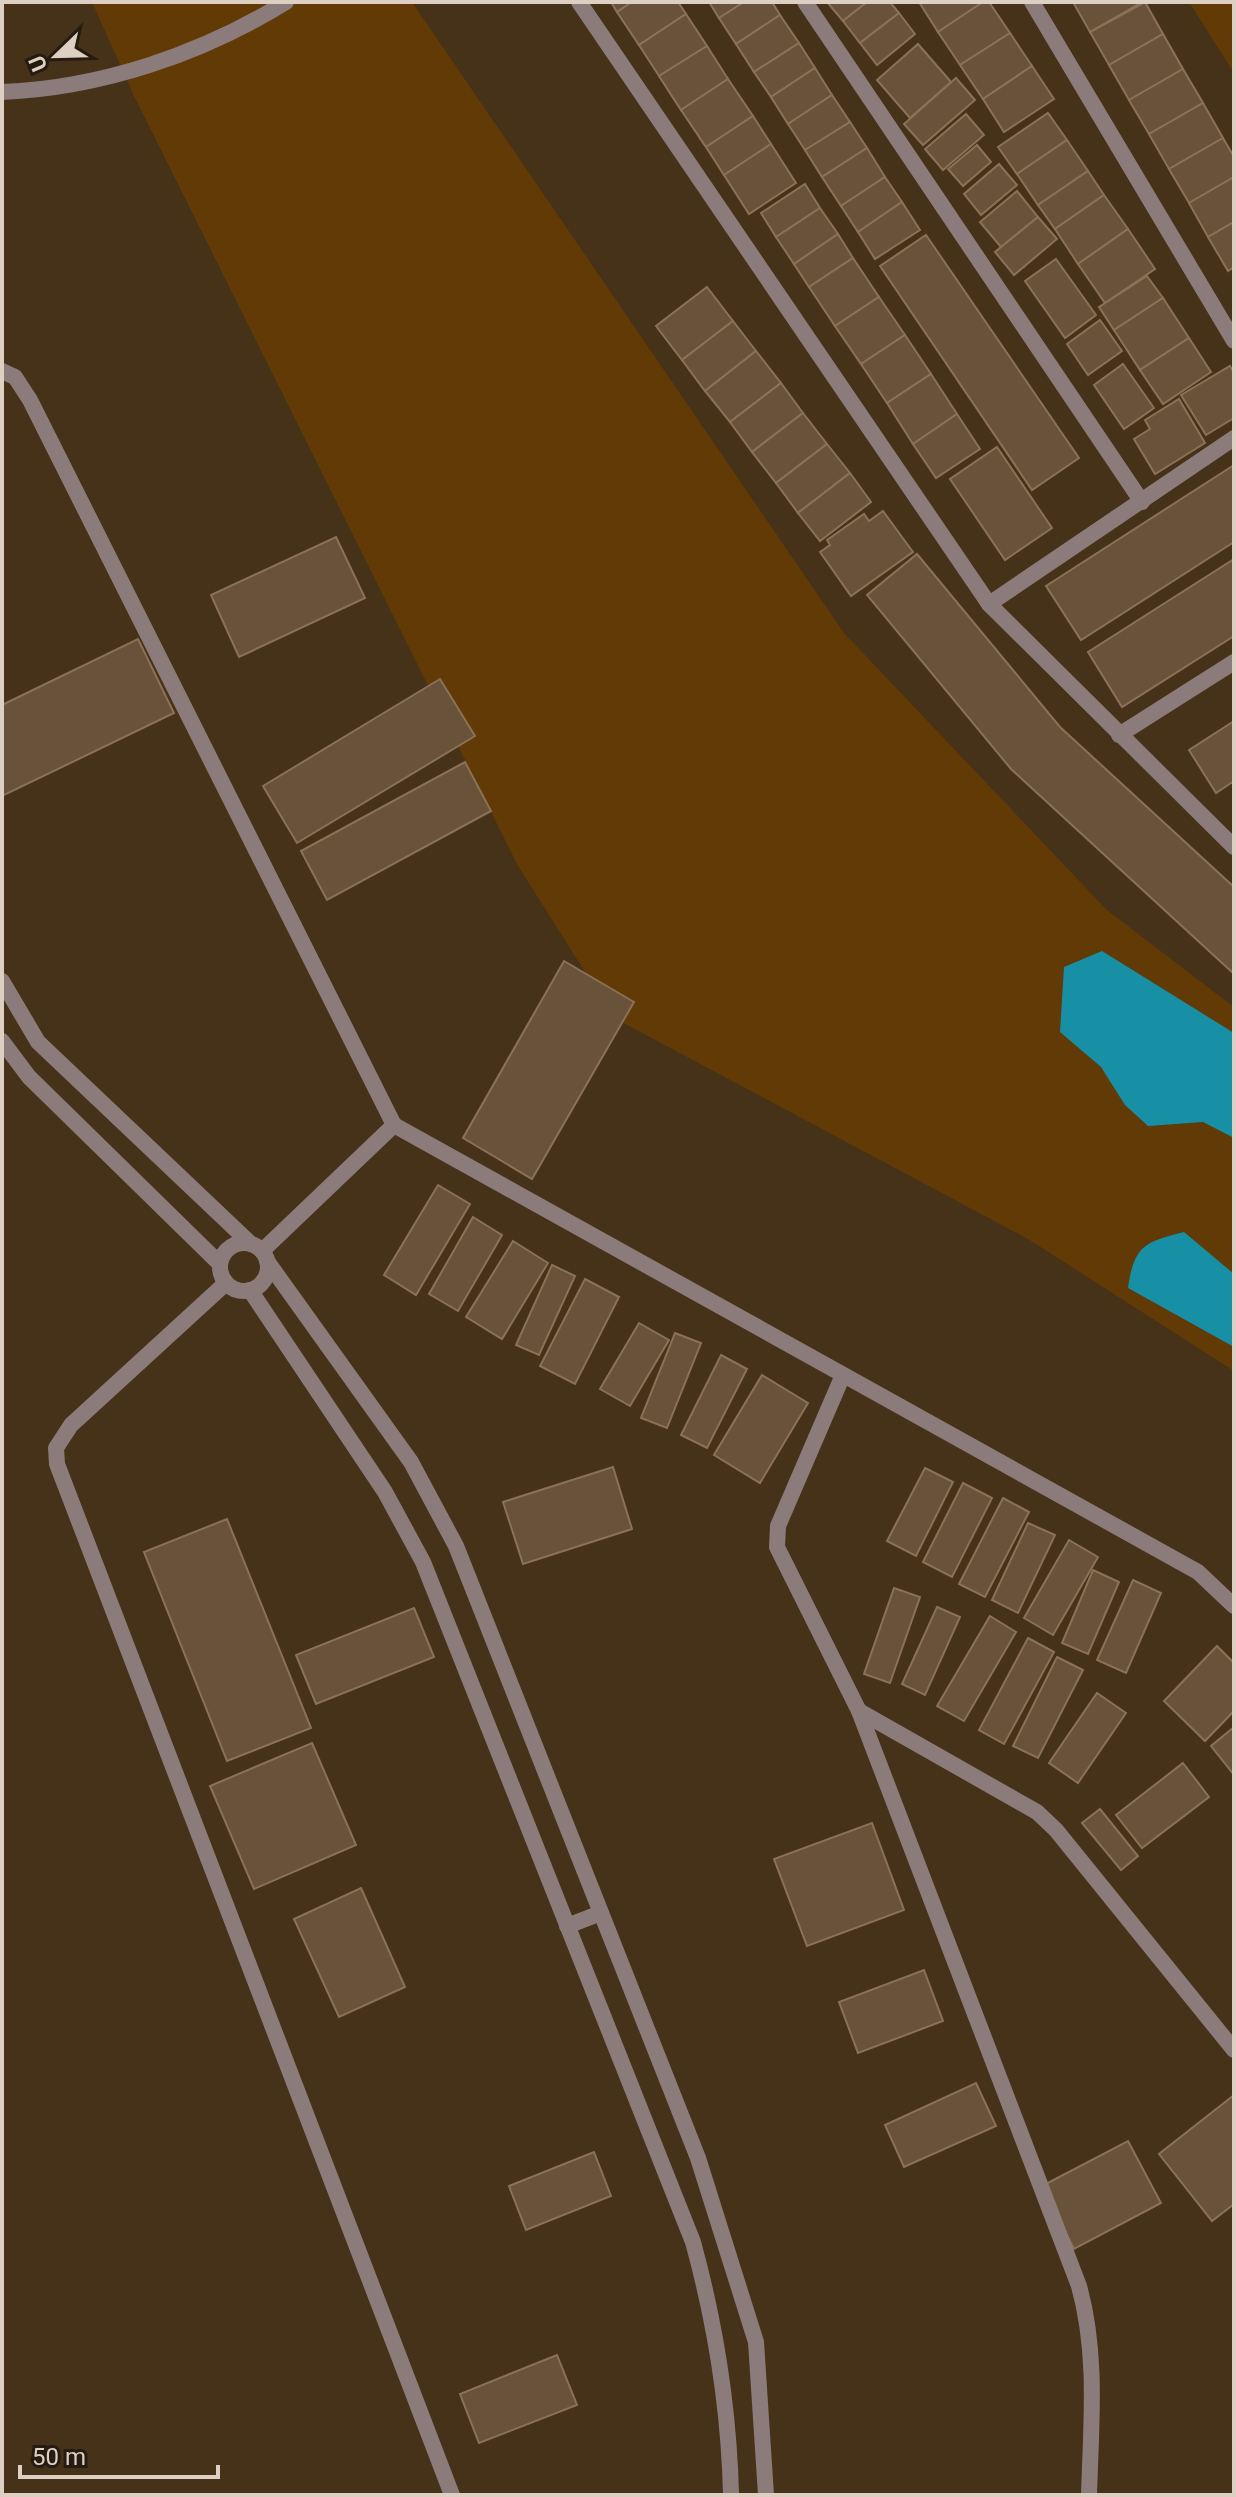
<svg xmlns="http://www.w3.org/2000/svg" width="1236" height="2497" font-family="Roboto,sans-serif">
<style>
.green{fill:#613a06}
.water{fill:#178fa4}
.building{fill:#69523a;stroke:#8a7158;stroke-width:2}
.lines{fill:none;stroke-linecap:round;stroke-linejoin:round}
.minor{stroke:#8c7b7b;stroke-width:16}
</style>
<rect width="100%" height="100%" fill="#463119"/>
<g class="green">
<polygon points="92,2 412,2 844,633 1107,910 1234,1007 1234,1371 1028,1239 614,1018 518,866 134,96"/>
<polygon points="1189,2 1234,2 1234,73"/>
</g>
<g class="water">
<polygon points="1102,951 1234,1033 1234,1138 1203,1122 1148,1126 1125,1105 1101,1067 1060,1032 1064,967"/>
<path d="M1184 1232 1234 1274V1347L1128 1288C1134 1245 1145 1242 1184 1232Z"/>
</g>
<g class="building">
<polygon points="611,2 632,2 617,12"/>
<polygon points="632,2 678,2 686,14 639,45 617,12"/>
<polygon points="709,2 744,2 719,18"/>
<polygon points="744,2 772,2 780,15 736,44 719,18"/>
<polygon points="827,2 867,2 843,21"/>
<polygon points="867,2 890,2 899,13 860,43 843,21"/>
<polygon points="919,2 983,2 938,32"/>
<polygon points="983,2 989,2 1010,33 960,65 938,32"/>
<polygon points="1073,2 1142,2 1090,32"/>
<polygon points="1145,2 1163,34 1109,65 1090,32"/>
<polygon points="899,13 915,34 877,65 860,43"/>
<polygon points="686,14 707,46 659,76 639,45"/>
<polygon points="780,15 799,43 754,72 736,44"/>
<polygon points="1010,33 1032,66 983,99 960,65"/>
<polygon points="1163,34 1183,69 1129,100 1109,65"/>
<polygon points="799,43 815,68 771,97 754,72"/>
<polygon points="918,44 951,82 910,118 877,80"/>
<polygon points="707,46 728,79 681,110 659,76"/>
<polygon points="1032,66 1054,99 1004,132 983,99"/>
<polygon points="815,68 832,95 788,124 771,97"/>
<polygon points="1183,69 1203,103 1149,134 1129,100"/>
<polygon points="956,78 975,100 923,145 904,124"/>
<polygon points="728,79 753,116 706,147 681,110"/>
<polygon points="832,95 850,122 805,150 788,124"/>
<polygon points="1203,103 1223,138 1169,169 1149,134"/>
<polygon points="1048,113 1067,140 1017,174 998,147"/>
<polygon points="966,114 984,135 943,170 925,149"/>
<polygon points="753,116 771,144 724,175 706,147"/>
<polygon points="850,122 867,148 822,177 805,150"/>
<polygon points="1223,138 1234,157 1234,177 1189,203 1169,169"/>
<polygon points="1067,140 1088,171 1038,205 1017,174"/>
<polygon points="771,144 796,183 749,214 724,175"/>
<polygon points="977,145 991,162 963,186 948,169"/>
<polygon points="867,148 885,177 841,206 822,177"/>
<polygon points="999,164 1017,185 981,215 964,194"/>
<polygon points="1088,171 1104,195 1055,229 1038,205"/>
<polygon points="885,177 902,202 858,232 841,206"/>
<polygon points="1234,177 1234,222 1208,237 1189,203"/>
<polygon points="805,184 820,208 776,237 761,213"/>
<polygon points="1017,191 1038,217 1001,247 980,222"/>
<polygon points="1104,195 1128,229 1078,264 1055,229"/>
<polygon points="902,202 920,230 875,259 858,232"/>
<polygon points="820,208 838,234 794,264 776,237"/>
<polygon points="1038,217 1057,239 1014,275 995,252"/>
<polygon points="1234,222 1234,267 1228,271 1208,237"/>
<polygon points="1128,229 1155,269 1105,303 1078,264"/>
<polygon points="838,234 853,258 809,287 794,264"/>
<polygon points="926,235 1079,458 1032,490 880,266"/>
<polygon points="853,258 879,297 835,326 809,287"/>
<polygon points="1056,259 1096,315 1065,338 1025,281"/>
<polygon points="1147,276 1163,298 1114,330 1099,307"/>
<polygon points="707,287 733,321 682,360 656,326"/>
<polygon points="879,297 905,335 861,364 835,326"/>
<polygon points="1163,298 1189,338 1140,370 1114,330"/>
<polygon points="1100,320 1122,351 1088,375 1067,344"/>
<polygon points="733,321 756,351 705,391 682,360"/>
<polygon points="905,335 931,374 887,403 861,364"/>
<polygon points="1189,338 1211,372 1163,404 1140,370"/>
<polygon points="756,351 781,383 730,422 705,391"/>
<polygon points="1123,364 1154,408 1124,429 1094,385"/>
<polygon points="1230,366 1234,373 1234,418 1206,435 1181,395"/>
<polygon points="931,374 957,414 913,444 887,403"/>
<polygon points="781,383 803,413 752,452 730,422"/>
<polygon points="1179,399 1205,443 1155,474 1134,439 1150,429 1145,420"/>
<polygon points="803,413 827,444 776,483 752,452"/>
<polygon points="957,414 980,449 936,478 913,444"/>
<polygon points="827,444 850,473 798,513 776,483"/>
<polygon points="997,447 1052,528 1005,560 950,479"/>
<polygon points="1234,465 1234,542 1081,640 1046,586"/>
<polygon points="850,473 871,502 820,541 798,513"/>
<polygon points="883,511 913,552 851,596 820,552 830,545 827,540 864,514 869,521"/>
<polygon points="336,537 365,598 239,657 211,595"/>
<polygon points="917,554 1060,727 1234,887 1234,974 1011,769 867,595"/>
<polygon points="1234,559 1234,636 1122,707 1088,652"/>
<polygon points="138,639 174,713 2,796 2,705"/>
<polygon points="440,679 475,736 297,843 263,786"/>
<polygon points="1234,721 1234,781 1216,793 1189,750"/>
<polygon points="465,762 491,811 327,900 301,851"/>
<polygon points="564,961 634,1002 532,1179 463,1138"/>
<polygon points="438,1185 470,1204 416,1295 384,1275"/>
<polygon points="473,1217 502,1235 458,1311 429,1294"/>
<polygon points="513,1241 548,1263 502,1339 466,1317"/>
<polygon points="552,1265 575,1276 539,1355 516,1345"/>
<polygon points="585,1279 619,1297 575,1384 540,1366"/>
<polygon points="639,1323 669,1340 630,1406 600,1389"/>
<polygon points="675,1333 701,1343 667,1428 641,1418"/>
<polygon points="721,1355 747,1369 707,1448 681,1435"/>
<polygon points="762,1375 808,1403 760,1483 714,1455"/>
<polygon points="613,1467 632,1529 523,1564 503,1502"/>
<polygon points="925,1468 953,1482 916,1556 887,1541"/>
<polygon points="963,1483 992,1498 952,1577 923,1562"/>
<polygon points="1003,1498 1029,1512 985,1597 959,1584"/>
<polygon points="227,1519 311,1728 227,1761 144,1552"/>
<polygon points="1028,1523 1055,1535 1018,1613 992,1600"/>
<polygon points="1069,1540 1098,1557 1053,1635 1024,1618"/>
<polygon points="1093,1570 1119,1582 1088,1654 1062,1643"/>
<polygon points="1133,1580 1161,1593 1126,1673 1097,1660"/>
<polygon points="894,1588 920,1597 890,1683 864,1674"/>
<polygon points="937,1607 960,1617 925,1695 902,1684"/>
<polygon points="414,1608 434,1657 316,1704 296,1655"/>
<polygon points="990,1616 1016,1632 964,1721 937,1706"/>
<polygon points="1028,1638 1054,1652 1004,1744 979,1730"/>
<polygon points="1217,1646 1234,1663 1234,1711 1205,1741 1164,1701"/>
<polygon points="1057,1657 1083,1670 1038,1758 1013,1746"/>
<polygon points="1097,1693 1126,1713 1078,1783 1049,1763"/>
<polygon points="1234,1727 1234,1775 1211,1746"/>
<polygon points="312,1743 356,1845 254,1889 210,1786"/>
<polygon points="1183,1763 1209,1797 1142,1848 1116,1815"/>
<polygon points="1100,1809 1138,1856 1121,1870 1082,1823"/>
<polygon points="872,1823 904,1910 807,1946 774,1859"/>
<polygon points="361,1888 405,1987 339,2017 294,1919"/>
<polygon points="924,1970 943,2021 858,2053 839,2002"/>
<polygon points="976,2083 996,2126 904,2167 885,2125"/>
<polygon points="1234,2095 1234,2204 1212,2221 1159,2154"/>
<polygon points="1128,2141 1161,2203 1074,2249 1042,2186"/>
<polygon points="594,2152 611,2196 526,2230 509,2186"/>
<polygon points="557,2355 577,2405 479,2443 460,2394"/>
</g>
<g class="lines">
<g class="minor">
<polyline points="579,2 989,604 1234,847"/>
<polyline points="805,2 1142,502"/>
<polyline points="1032,2 1234,341"/>
<path d="M2 92C101 88 202 54 286 2"/>
<polyline points="2,371 15,377 30,400 394,1125 1198,1572 1234,1606"/>
<polyline points="989,604 1234,438"/>
<polyline points="1119,735 1234,662"/>
<polyline points="2,981 38,1042 251,1244"/>
<polyline points="2,1041 29,1077 220,1264"/>
<circle cx="244" cy="1267" r="24"/>
<polyline points="262,1251 394,1125"/>
<polyline points="267,1261 411,1462 456,1546 698,2158 756,2342 766,2495"/>
<polyline points="226,1283 71,1425 56,1448 57,1464 452,2495"/>
<path d="M250 1290 385 1492 423 1562 693 2242C716 2326 729 2407 731 2495"/>
<path d="M843 1375 778 1526 777 1547 859 1711 1079 2286C1098 2354 1091 2425 1089 2495"/>
<polyline points="859,1711 1037,1812 1056,1830 1234,2050"/>
<polyline points="567,1926 601,1913"/>
</g>
</g>
<rect width="1236" height="2497" fill="none" stroke="#ddd0c2" stroke-width="8"/>
<g transform="translate(56 56) rotate(247)" stroke="#251b11" stroke-width="6" paint-order="stroke">
<path d="M0-6L14 30L0 20L-14 30Z" fill="#ddd0c2"/>
<text y="-12" font-size="22" font-weight="bold" text-anchor="middle" fill="#ddd0c2">U</text>
</g>
<path d="M20 2465v12h198v-12" fill="none" stroke="#ddd0c2" stroke-width="4"/>
<text x="32" y="2465" font-size="24" fill="#ddd0c2" stroke="#251b11" stroke-width="6" paint-order="stroke">50 m</text>
</svg>
